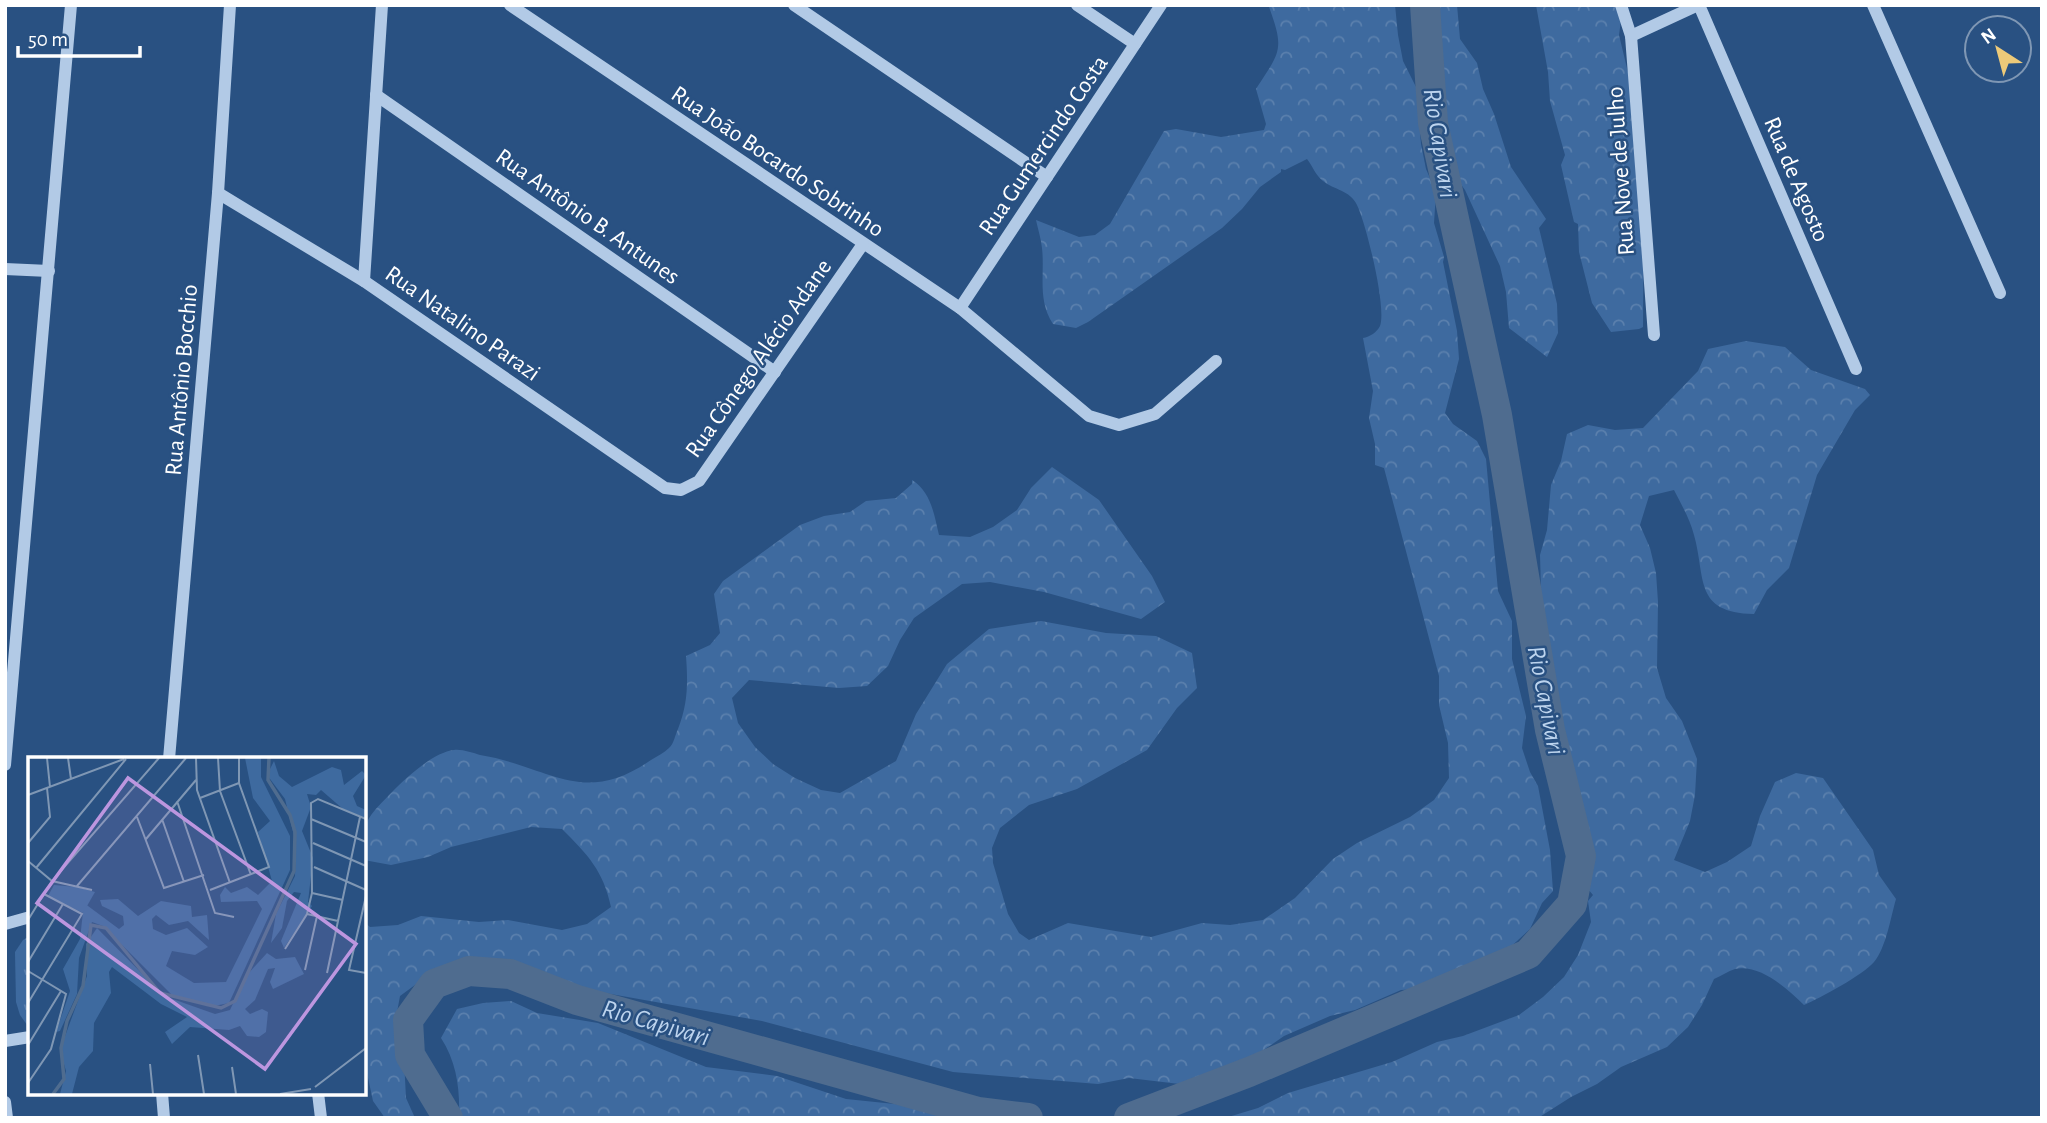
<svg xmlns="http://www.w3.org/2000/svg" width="2047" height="1123" font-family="'Alegreya Sans',sans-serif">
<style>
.forest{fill:url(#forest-crowns)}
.park{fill:url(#park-tufts)}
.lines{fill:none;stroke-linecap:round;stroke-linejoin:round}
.river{stroke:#4f6c8f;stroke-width:30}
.minor{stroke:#b2cae6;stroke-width:12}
.labels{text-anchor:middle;stroke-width:5;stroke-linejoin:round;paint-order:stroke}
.street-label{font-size:24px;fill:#fff;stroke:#295182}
.water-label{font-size:26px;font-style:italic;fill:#bdd4ee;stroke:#295182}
.inset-river{fill:none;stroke:#4f6c8f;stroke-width:3.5}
.inset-road{fill:none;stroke:#7f97b4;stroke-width:2}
.view{fill:#bd96df;fill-opacity:0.15;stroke:#bd96df;stroke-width:3.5}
.inset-edge{fill:none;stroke:#fff;stroke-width:3.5}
</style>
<defs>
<pattern id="forest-crowns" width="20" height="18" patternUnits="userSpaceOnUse" patternTransform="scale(1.75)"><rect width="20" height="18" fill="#3e6a9f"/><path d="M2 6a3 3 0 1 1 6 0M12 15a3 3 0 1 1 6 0" fill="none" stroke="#5b80ad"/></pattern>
<pattern id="park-tufts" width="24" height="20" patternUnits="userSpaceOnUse" patternTransform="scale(1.75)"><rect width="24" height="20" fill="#3e6a9f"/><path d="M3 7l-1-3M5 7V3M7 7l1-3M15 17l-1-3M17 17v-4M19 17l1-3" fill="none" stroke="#5b80ad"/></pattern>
</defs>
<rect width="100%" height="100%" fill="#295182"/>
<g class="forest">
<path d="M1271 5H1395L1398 35 1403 61 1416 87 1421 144 1426 169 1436 192 1434 223 1444 257 1443 262 1457 331 1459 359 1445 413 1453 424 1477 441 1486 459 1498 591 1512 621V659L1526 716 1522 748 1530 772 1538 786 1550 850 1553 891 1542 903 1530 929 1505 952 1481 969 1429 988 1401 990 1355 1010 1330 1016 1284 1036 1236 1069 1211 1076 1188 1085 1129 1078 1098 1084 953 1072 762 1021 566 986 480 975 419 982 400 996 395 1023 403 1041 406 1098 415 1118H385L373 1101 364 1059V922L370 927 398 925 421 916 479 922 508 920 562 930 587 924 611 907C603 870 588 855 562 829L531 827 451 847 428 857 391 865 364 860C362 820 366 819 393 791 407 777 434 752 454 750 462 749 473 753 480 755 549 766 582 808 651 760 657 756 664 753 669 748 674 744 675 735 678 729 688 704 688 683 686 656L710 645 720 633 714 594 723 581 800 525 824 516 850 512 866 501 896 498 912 484V480C931 492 934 514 939 535L970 537 993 527 1017 510 1031 488 1052 467 1099 500 1152 576 1165 602 1141 619 1044 592 990 582 962 584 914 618 900 640 888 666 867 686 839 688 749 680 732 698 738 723 755 747 773 764 795 778 821 790 840 793 896 761 916 714 947 664 989 629 1041 621 1106 633 1156 636 1192 653 1197 688 1177 708 1147 750 1077 789 1029 805 1000 828 992 848 993 863 1008 914 1019 933 1029 940 1068 923 1151 937 1202 923 1230 925 1263 920 1295 898 1333 859 1357 843 1410 817 1434 800 1449 778 1448 743 1439 705V676L1384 468 1375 465V444L1369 418 1373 391 1363 338C1370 337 1377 332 1380 326 1387 308 1366 223 1357 205 1350 190 1334 190 1323 181 1316 176 1312 165 1307 159L1285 170 1281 169V172L1260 187 1242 209 1222 228 1088 322 1076 328 1053 324C1037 300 1045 274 1042 248 1041 239 1038 229 1036 220L1079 237 1095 235 1110 224 1164 131 1176 129 1221 137 1264 130 1266 124 1256 89C1280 52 1285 50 1269 7Z"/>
<polygon points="1432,5 1457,5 1460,39 1477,63 1483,89 1494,114 1511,167 1546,219 1539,228 1557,304 1558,333 1547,357 1509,328 1506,292 1500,266 1465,190 1448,166 1434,87 1436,17"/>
<polygon points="1536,5 1623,5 1619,35 1644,139 1643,327 1639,329 1611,332 1592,303 1579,252 1578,224 1574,222 1561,165 1565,155 1550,101 1548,72"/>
<path d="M1746 341 1785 347 1811 370 1865 389 1870 395 1855 410 1817 475 1789 568 1767 590 1754 614C1693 613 1706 577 1694 535 1690 519 1681 504 1674 490L1649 496 1640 525 1650 548 1656 573 1658 602 1657 668 1666 698 1682 721 1697 759 1695 795 1690 821 1674 860 1705 872 1727 862 1751 846 1760 816 1775 782 1796 773 1823 778 1873 850 1879 875 1896 899C1891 916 1886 948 1874 962 1863 975 1820 998 1804 1005 1787 989 1761 964 1735 969 1728 971 1721 976 1714 979L1702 1005 1688 1027 1667 1047 1621 1067 1597 1084 1571 1097 1538 1118H1225L1258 1108 1288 1093 1392 1062 1437 1042 1463 1036 1519 1015 1543 997 1564 977 1578 955 1591 922 1588 901 1593 895 1588 889 1577 800 1538 657 1542 621 1540 555 1547 530 1551 485 1561 461 1567 434 1588 425 1615 430 1643 428 1698 371 1708 349Z"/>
<path d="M511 1001 537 1013 598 1023 706 1067 777 1076 846 1099 943 1109 993 1118H459C460 1089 457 1063 441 1038L457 1009 483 1003Z"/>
</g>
<polygon class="park" points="30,936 30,1029 20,1015 16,1002 15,952 23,940"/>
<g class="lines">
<g class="river">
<polyline points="448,1118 410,1055 408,1020 434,984 469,971 510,974 577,1000 978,1112 1028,1118"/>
<polyline points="1129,1118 1249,1072 1528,954 1572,904 1581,856 1550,730 1497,415 1433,123 1425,5"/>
</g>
<g class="minor">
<polyline points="510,5 960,308 1089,416 1119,425 1155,414 1216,361"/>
<polyline points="794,5 1047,177"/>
<polyline points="1077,5 1135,44"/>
<polyline points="1621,5 1631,36 1654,335"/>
<polyline points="1699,5 1856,369"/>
<polyline points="1873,5 2000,293"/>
<polyline points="1631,36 1698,5"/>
<polyline points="376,95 775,372"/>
<polyline points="218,193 364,281 665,488 681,490 699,481 863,244"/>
<polyline points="5,269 49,271"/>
<polyline points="364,281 382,5"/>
<polyline points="960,308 1161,5"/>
<polyline points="169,759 218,193 230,5"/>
<polyline points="5,765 71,5"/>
<polyline points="5,924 30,917"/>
<polyline points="5,1041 30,1037"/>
<polyline points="162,1093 164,1118"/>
<polyline points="318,1093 321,1118"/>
<polyline points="5,1102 7,1118"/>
</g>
</g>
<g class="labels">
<g class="street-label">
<text transform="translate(1043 145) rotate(-56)" y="8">Rua Gumercindo Costa</text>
<text transform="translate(778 161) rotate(34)" y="8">Rua João Bocardo Sobrinho</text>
<text transform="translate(1620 171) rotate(-94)" y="8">Rua Nove de Julho</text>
<text transform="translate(1797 179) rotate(67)" y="8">Rua de Agosto</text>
<text transform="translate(588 216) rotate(35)" y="8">Rua Antônio B. Antunes</text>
<text transform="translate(463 323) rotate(35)" y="8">Rua Natalino Parazi</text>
<text transform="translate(758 358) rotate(-55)" y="8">Rua Cônego Alécio Adane</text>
<text transform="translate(181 380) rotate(-85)" y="8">Rua Antônio Bocchio</text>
</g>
<g class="water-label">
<text transform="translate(1441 143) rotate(81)" y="9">Rio Capivari</text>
<text transform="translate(1547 700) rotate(79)" y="9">Rio Capivari</text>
<text transform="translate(656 1022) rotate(16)" y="9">Rio Capivari</text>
</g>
</g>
<g transform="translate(28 757)">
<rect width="338" height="338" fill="#295182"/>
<path d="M217 1H233V20L262 79V113L201 246 186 249 144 238 75 169 64 165 51 201 49 237 32 274 28 275 42 234 35 212 52 182 56 146 91 172 96 168 95 159 74 149 72 143 90 142 110 159 133 144 163 149 164 160 179 158 181 183 160 164 141 168 128 158 124 162 125 172 138 178 159 171 180 190 167 198 144 194 138 209 166 226 198 225 234 152 229 144 193 145 192 138 197 130 203 136 219 130 230 138 244 124 230 75 242 64 225 41ZM246 4 251 19 264 30 304 10 313 13 316 28 334 14 338 18 325 39 329 49 338 53V61L315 52 293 33 288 38 279 37 283 50 274 74 285 101 280 145 284 149 256 191 253 184 273 136 266 135 259 144 254 171 243 186 248 157 267 119 268 87 257 42 239 18ZM69 171 136 239 187 257 202 253 218 219 239 196 248 202 267 200 276 217 245 232 242 225 247 211 240 212 227 243 217 252 222 257 234 252 240 255 238 275 231 280 219 279 212 269 201 273 162 270 144 287 137 275 159 260 133 247 84 210 81 215 83 236 66 266 65 294 51 310 44 337H32L38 314 32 293 59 219 58 187Z" fill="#3e6a9f"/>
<path d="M26 128 49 130 67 135 55 156 20 139Z" fill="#3e6a9f"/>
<path class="inset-river" d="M25 337 36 322 33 291 39 264 55 229 63 168 78 171 132 236 193 251 207 244 266 114 267 75 262 58 240 23 241 1"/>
<path class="inset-road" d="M19 1 22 30M40 1 43 22M168 1 169 33 202 126M190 1 192 34 223 118M0 38 96 2M172 41 211 26M149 44 187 156 206 160M109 60 136 131 176 118M134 62 156 125M283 62 338 85M118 82 168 23M0 86 22 60 19 31M285 86 338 109M0 104 24 124 64 133M286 110 338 133M8 111 98 2M49 129 158 1M182 133 241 110 211 26V1M284 136 315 143M338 139 321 213 338 216M279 157 310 164M0 163 24 124 131 1M257 192 279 157 284 136 283 46 290 42 338 62M0 205 35 147M277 213 289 159M0 214 38 237 23 292 0 326M299 216 332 60M0 246 54 157 16 137M0 288 33 234M170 298 176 337M122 307 125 337M204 310 208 337M287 330 338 291M252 337 283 332"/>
<path class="view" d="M100 21 328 187 237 312 9 146Z"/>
<rect width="338" height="338" class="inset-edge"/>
</g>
<rect width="2047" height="1123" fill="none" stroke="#ffffff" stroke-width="14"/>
<g transform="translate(1998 49) rotate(324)"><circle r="33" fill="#295182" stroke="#7f97b4" stroke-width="2"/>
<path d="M0-5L12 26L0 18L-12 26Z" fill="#edca79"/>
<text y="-10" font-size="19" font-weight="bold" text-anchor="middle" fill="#ffffff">N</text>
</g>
<path d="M18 46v10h122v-10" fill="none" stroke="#ffffff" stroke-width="3.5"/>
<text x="28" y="46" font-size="21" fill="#ffffff" stroke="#295182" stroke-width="5" paint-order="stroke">50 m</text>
</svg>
